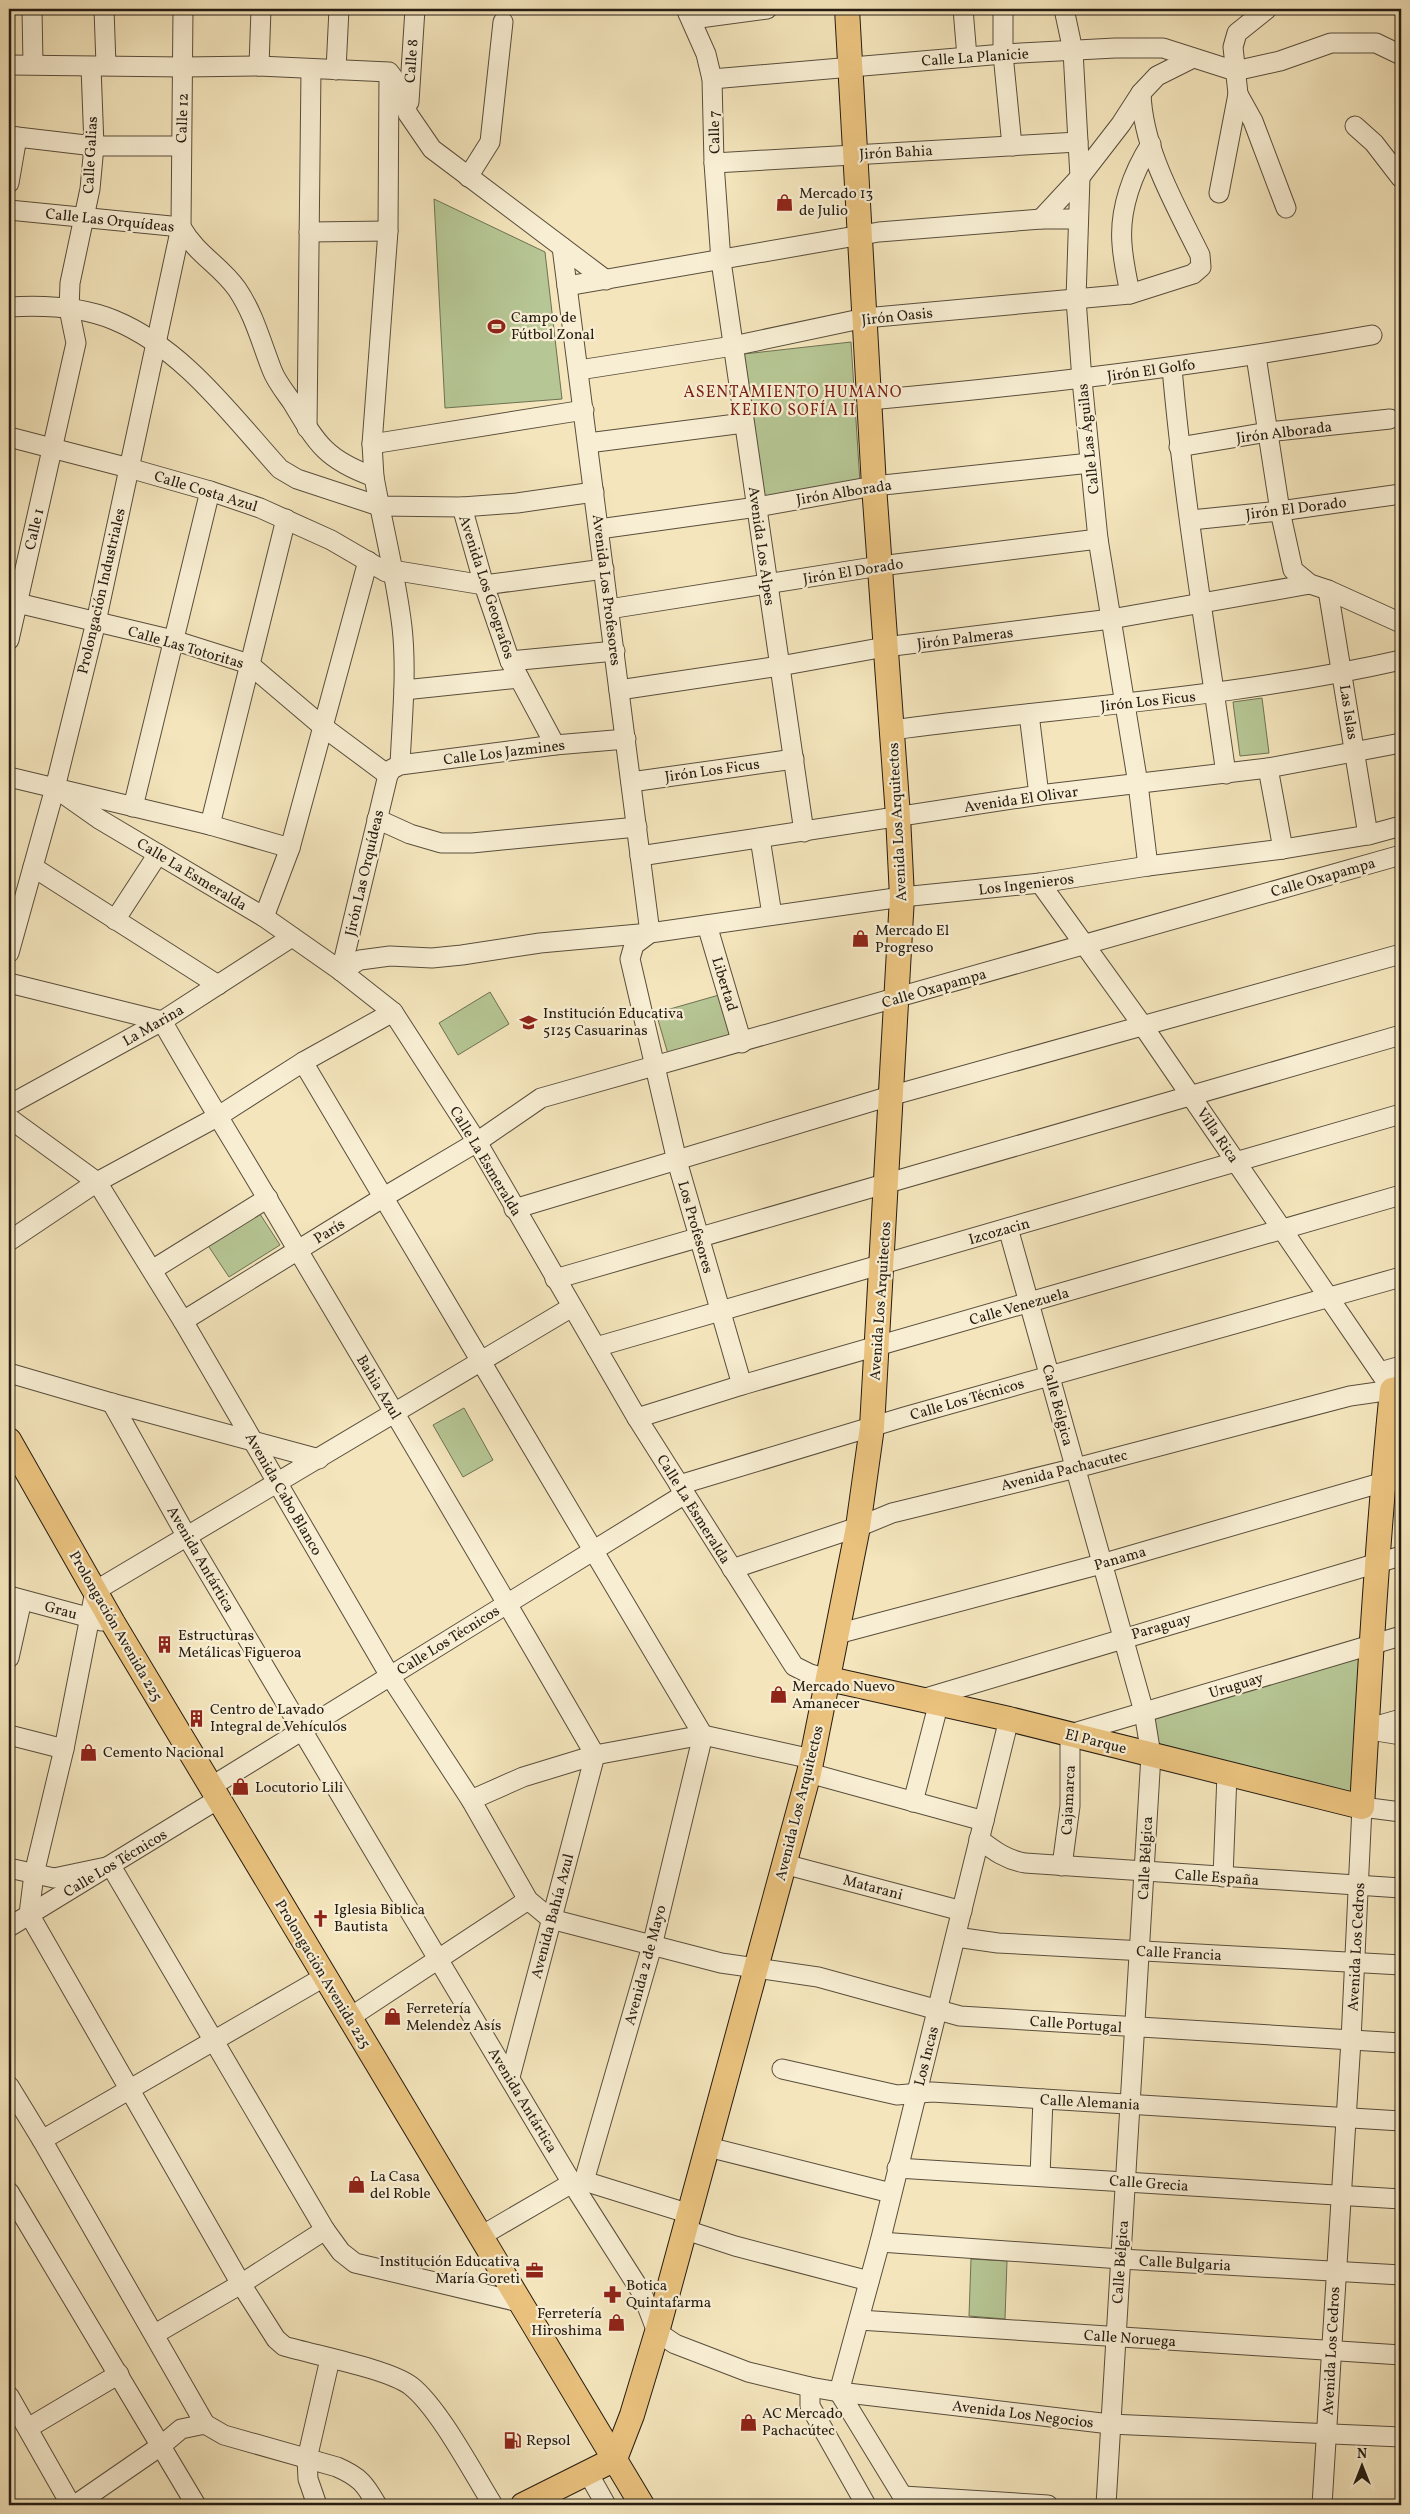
<svg xmlns="http://www.w3.org/2000/svg" width="1410" height="2514" font-family="Vollkorn,serif">
<style>
.green{fill:#b6c694;stroke:#6e7153}
.lines{fill:none;stroke-linecap:round;stroke-linejoin:round}
.minor-casing{stroke:#594e3c;stroke-width:21}
.major-casing{stroke:#251c12;stroke-width:26}
.minor{stroke:#f8eed3;stroke-width:19}
.major{stroke:#eac27e;stroke-width:24}
.labels{text-anchor:middle;stroke-width:4.5;stroke-linejoin:round;paint-order:stroke}
.street-label{font-size:15px;fill:#251c12;stroke:#f8eed3}
.poi-label{font-size:15px;fill:#251c12;stroke:#f8eed3;text-anchor:start}
.neighbourhood-label{font-size:16px;letter-spacing:1px;fill:#7a1f14;stroke:#f8eed3}
</style>
<rect width="100%" height="100%" fill="#f4e5bc"/>
<filter id="stains"><feTurbulence type="fractalNoise" baseFrequency=".004" numOctaves="4"/><feColorMatrix values="0 0 0 0 .2 0 0 0 0 .09 0 0 0 0 .02 0 0 0 .5 -.17"/></filter>
<radialGradient id="worn" r=".72"><stop offset=".6" stop-color="#630" stop-opacity="0"/><stop offset="1" stop-color="#630" stop-opacity=".3"/></radialGradient>
<g class="green">
<polygon points="434,199 545,252 562,399 445,408"/>
<polygon points="851,342 860,483 761,497 744,354"/>
<polygon points="1262,698 1269,753 1240,756 1233,702"/>
<polygon points="490,992 509,1024 458,1055 439,1023"/>
<polygon points="719,995 730,1036 668,1054 656,1013"/>
<polygon points="258,1211 280,1245 229,1277 207,1244"/>
<polygon points="464,1408 493,1460 463,1477 433,1425"/>
<polygon points="1365,1652 1355,1796 1156,1743 1152,1713"/>
<polygon points="971,2259 1007,2261 1005,2319 969,2316"/>
</g>
<g class="lines">
<defs>
<g id="minor">
<polyline points="32,9 33,64"/>
<polyline points="104,9 106,65"/>
<polyline points="686,9 706,54 712,79 714,163 721,261 804,832"/>
<polyline points="963,9 967,57"/>
<polyline points="1003,9 1003,54 1012,146"/>
<polyline points="1064,9 1073,51 1078,142 1080,177 1076,299 1082,380 1098,539 1138,784 1148,866"/>
<polyline points="692,19 767,9"/>
<polyline points="9,65 184,67 259,66 389,72 398,84 408,114 432,149 606,280"/>
<polyline points="259,66 261,9"/>
<polyline points="336,70 339,9"/>
<polyline points="712,79 1003,54 1115,48 1163,48 1235,71 1280,61 1331,43 1376,43 1401,55"/>
<polyline points="1238,94 1253,121 1286,208"/>
<polyline points="409,102 415,9"/>
<polyline points="1355,126 1374,143 1401,178"/>
<polyline points="9,136 94,146 181,146"/>
<polyline points="714,163 1078,142"/>
<polyline points="468,177 490,142 503,22"/>
<polyline points="9,183 17,137"/>
<polyline points="1219,193 1238,94 1233,47 1237,33 1267,9"/>
<polyline points="9,210 181,227"/>
<polyline points="1041,219 1080,177 1121,124 1141,93 1157,76 1193,58"/>
<path d="M181 227C197 255 220 265 237 289 254 314 261 342 272 370 276 381 285 392 292 402 317 444 326 460 374 477 383 527 396 576 402 627 407 672 402 719 400 765"/>
<polyline points="309,232 388,231"/>
<polyline points="562,247 650,933"/>
<polyline points="567,286 879,232 1041,219 1078,219"/>
<path d="M1130 294C1127 277 1123 261 1122 244 1119 209 1133 172 1151 144"/>
<path d="M9 307C42 305 83 307 114 320 184 349 231 415 280 469L297 479 379 506 462 507 517 503 594 492"/>
<polyline points="1256,356 1280,511 1293,570 1310,584 1328,590 1401,623"/>
<path d="M1172 368C1184 504 1207 638 1226 774"/>
<path d="M579 370 733 346 865 318 1130 294 1193 274 1201 267 1200 255C1175 204 1143 150 1141 93"/>
<path d="M870 400C1038 385 1205 365 1372 335"/>
<polyline points="307,428 311,69"/>
<polyline points="9,437 129,468 210,491 260,508 331,540 386,572 392,570 484,585 604,569"/>
<polyline points="588,443 744,423"/>
<polyline points="372,444 584,410"/>
<polyline points="1179,447 1268,432 1390,419"/>
<polyline points="374,477 372,444 388,231 389,74"/>
<polyline points="462,507 484,585 510,661 555,745"/>
<polyline points="1191,520 1280,511 1401,494"/>
<polyline points="599,529 757,507 874,486 1090,463"/>
<polyline points="1328,590 1368,835"/>
<polyline points="9,601 173,640 249,664 322,726 388,775"/>
<polyline points="609,609 880,566 1098,539"/>
<polyline points="9,640 76,343 69,309 70,283 90,189 94,146 91,67"/>
<polyline points="510,661 615,651"/>
<polyline points="404,690 519,678"/>
<polyline points="619,690 780,666 885,647 1111,619 1310,584"/>
<polyline points="1029,714 1039,795"/>
<path d="M892 730C1062 707 1234 698 1401 660"/>
<polyline points="1268,768 1283,849"/>
<polyline points="9,777 210,825 290,848"/>
<polyline points="631,782 794,759"/>
<polyline points="55,788 99,819 264,917 341,971 393,1012 477,1142 637,1418 794,1666 810,1674 829,1679"/>
<polyline points="133,807 210,491"/>
<polyline points="377,819 410,834 441,843 472,843 637,827"/>
<polyline points="210,825 286,519"/>
<polyline points="760,838 772,915"/>
<polyline points="640,856 1039,795 1268,768 1401,743"/>
<polyline points="33,867 218,985"/>
<polyline points="264,917 290,848 368,561"/>
<polyline points="115,920 158,854"/>
<polyline points="707,925 742,1043"/>
<polyline points="650,933 634,945 630,959 677,1161 742,1385"/>
<polyline points="9,953 55,788 96,622 181,227 183,9"/>
<polyline points="341,971 360,960 390,956 432,958 462,955 540,943 650,933 902,897 1040,883 1148,866 1283,849 1368,835 1401,826"/>
<polyline points="341,971 388,775 392,769 400,765 555,745 626,739"/>
<path d="M9 983 162 1021C204 1095 250 1168 293 1242 394 1412 496 1583 595 1755L510 2077"/>
<polyline points="303,1062 703,1735"/>
<polyline points="9,1105 162,1021 292,937"/>
<polyline points="9,1118 97,1182 183,1321 390,1676 471,1800 528,1900 551,1919 721,1963 818,1977 960,2016 1401,2043"/>
<polyline points="514,1209 890,1096 1401,954"/>
<polyline points="1008,1228 1144,1712 1151,1755 1106,2505"/>
<polyline points="9,1241 97,1182 217,1117 303,1062 393,1012"/>
<polyline points="152,1270 268,1198"/>
<polyline points="555,1279 1401,1035"/>
<polyline points="183,1321 384,1197 477,1142 541,1098 1401,855"/>
<polyline points="596,1347 1401,1114"/>
<polyline points="1380,1372 1401,1366"/>
<polyline points="9,1373 112,1403 319,1459"/>
<polyline points="112,1403 186,1535 438,1959 572,2183 642,2293 657,2332 675,2344 748,2372 810,2387 839,2392 1110,2424 1401,2437"/>
<polyline points="637,1418 742,1385 1401,1195"/>
<polyline points="679,1485 904,1417 1401,1277"/>
<polyline points="732,1569 858,1527 892,1513 1076,1468 1350,1396 1392,1390 1143,1026 1040,883"/>
<polyline points="9,1596 102,1621"/>
<polyline points="837,1634 1101,1564 1401,1477"/>
<polyline points="9,1658 22,1600"/>
<polyline points="922,1699 1401,1556"/>
<polyline points="1366,1729 1401,1719"/>
<polyline points="1370,1730 1401,1735"/>
<polyline points="9,1735 64,1749"/>
<polyline points="809,1773 984,1821"/>
<polyline points="212,1786 685,1494"/>
<polyline points="471,1800 523,1777 595,1755 703,1735 812,1759"/>
<polyline points="913,1802 939,1702"/>
<path d="M979 1839C994 1851 1007 1860 1025 1863L1401 1888"/>
<polyline points="784,1864 962,1911"/>
<polyline points="1062,1866 1070,1806 1070,1734 1401,1636"/>
<polyline points="9,1868 54,1878 111,1866 325,2230 341,2252 355,2263 519,2302"/>
<polyline points="1223,1877 1227,1774"/>
<polyline points="9,1927 220,1798"/>
<polyline points="956,1937 998,1943 1401,1965"/>
<polyline points="349,2018 528,1900"/>
<polyline points="782,2069 897,2095 932,2092 1401,2121"/>
<polyline points="9,2086 42,2140 205,2424"/>
<polyline points="42,2140 324,1977"/>
<polyline points="708,2147 891,2193"/>
<polyline points="897,2168 1401,2199"/>
<polyline points="1040,2176 1043,2099"/>
<polyline points="584,2181 690,2214"/>
<polyline points="9,2192 196,2505"/>
<polyline points="686,2230 735,2246 869,2281"/>
<polyline points="481,2236 572,2183 584,2181 652,1946 703,1735"/>
<polyline points="880,2242 1121,2259 1401,2275"/>
<polyline points="859,2320 1401,2355"/>
<polyline points="155,2334 241,2284 325,2230"/>
<polyline points="810,2387 810,2406 866,2505"/>
<polyline points="9,2396 71,2505"/>
<polyline points="28,2428 119,2374"/>
<polyline points="588,2473 606,2505"/>
<polyline points="903,2496 1048,2505"/>
<path d="M75 2505 162 2445 181 2429 205 2424 224 2435 337 2467C360 2477 365 2484 377 2505"/>
<polyline points="317,2505 308,2479 307,2459 330,2359"/>
<path d="M493 2505C473 2473 439 2408 411 2386 389 2369 314 2355 284 2346L276 2339 241 2284 29 1914 34 1874 64 1749 95 1591 572 1307"/>
<polyline points="908,2505 839,2392 880,2242 1009,1719"/>
<polyline points="1322,2505 1351,2040 1362,1807 1401,1812"/>
</g>
<g id="major">
<polyline points="9,1440 113,1623 642,2505"/>
<path d="M829 1679 1009 1719 1362 1807C1370 1668 1378 1529 1392 1390L1401 1388"/>
<polyline points="523,2505 615,2459 632,2415 657,2332 809,1773 858,1527 872,1427 902,897 898,816 874,486 847,9"/>
</g>
</defs>
<use href="#minor" class="minor-casing"/>
<use href="#major" class="major-casing"/>
<use href="#minor" class="minor"/>
<use href="#major" class="major"/>
</g>
<defs>
<symbol id="shop-bare" viewBox="-9 -9 18 18"><path d="M-5-2.5h2.3a2.7 3.5 0 0 1 5.4 0H5L5.5 6h-11ZM-1.5-2.5h3a1.5 2.3 0 0 0-3 0Z" fill="#8f2418" stroke="#f8eed3" stroke-width="2.5" paint-order="stroke"/></symbol>
<symbol id="stadium-bare" viewBox="-9 -9 18 18"><path d="M0-5a6.5 5 0 1 0 0 10a6.5 5 0 1 0 0-10ZM-3.5-1.8h7v3.6h-7Z" fill="#8f2418" stroke="#f8eed3" stroke-width="2.5" paint-order="stroke"/></symbol>
<symbol id="school-bare" viewBox="-9 -9 18 18"><path d="M0-5L7-2L0 1L-7-2ZM-4 1L0 2.5L4 1V4Q0 6-4 4Z" fill="#8f2418" stroke="#f8eed3" stroke-width="2.5" paint-order="stroke"/></symbol>
<symbol id="building-bare" viewBox="-9 -9 18 18"><path d="M-4-6H4V6H1V3H-1V6H-4ZM-2.5-4.3h1.7v1.8h-1.7ZM.8-4.3h1.7v1.8H.8ZM-2.5-1h1.7V.8h-1.7ZM.8-1h1.7V.8H.8Z" fill="#8f2418" stroke="#f8eed3" stroke-width="2.5" paint-order="stroke"/></symbol>
<symbol id="church-bare" viewBox="-9 -9 18 18"><path d="M-1.2-6h2.4v3.5h3.3v2.4h-3.3V6h-2.4V-.1h-3.3v-2.4h3.3Z" fill="#8f2418" stroke="#f8eed3" stroke-width="2.5" paint-order="stroke"/></symbol>
<symbol id="office-bare" viewBox="-9 -9 18 18"><path d="M-6-3h4V-5.5h4V-3h4V5H-6ZM-1-4.5V-3h2v-1.5ZM-6 0V1H6V0Z" fill="#8f2418" stroke="#f8eed3" stroke-width="2.5" paint-order="stroke"/></symbol>
<symbol id="pharmacy-bare" viewBox="-9 -9 18 18"><path d="M-2-6h4v4h4v4h-4v4h-4v-4h-4v-4h4Z" fill="#8f2418" stroke="#f8eed3" stroke-width="2.5" paint-order="stroke"/></symbol>
<symbol id="fuel-bare" viewBox="-9 -9 18 18"><path d="M-5.5-6h7V0h2V4h1.3V-2.5L3-4.5l.8-.8L6-3V5H2.5V1h-1V6h-7ZM-4.2-4.7v3.2H.2V-4.7Z" fill="#8f2418" stroke="#f8eed3" stroke-width="2.5" paint-order="stroke"/></symbol>
</defs>
<g fill-rule="evenodd">
<use href="#shop-bare" x="772" y="190" width="25" height="25"/>
<use href="#stadium-bare" x="484" y="314" width="25" height="25"/>
<use href="#shop-bare" x="848" y="926" width="25" height="25"/>
<use href="#school-bare" x="516" y="1010" width="25" height="25"/>
<use href="#building-bare" x="152" y="1632" width="25" height="25"/>
<use href="#shop-bare" x="766" y="1682" width="25" height="25"/>
<use href="#building-bare" x="184" y="1706" width="25" height="25"/>
<use href="#shop-bare" x="76" y="1740" width="25" height="25"/>
<use href="#shop-bare" x="228" y="1774" width="25" height="25"/>
<use href="#church-bare" x="308" y="1906" width="25" height="25"/>
<use href="#shop-bare" x="380" y="2004" width="25" height="25"/>
<use href="#shop-bare" x="344" y="2172" width="25" height="25"/>
<use href="#office-bare" x="522" y="2258" width="25" height="25"/>
<use href="#pharmacy-bare" x="600" y="2282" width="25" height="25"/>
<use href="#shop-bare" x="604" y="2310" width="25" height="25"/>
<use href="#shop-bare" x="736" y="2410" width="25" height="25"/>
<use href="#fuel-bare" x="500" y="2428" width="25" height="25"/>
</g>
<g class="labels">
<g class="street-label">
<text transform="translate(975 57) rotate(-4)" y="5">Calle La Planicie</text>
<text transform="translate(411 61) rotate(-86)" y="5">Calle 8</text>
<text transform="translate(182 118) rotate(-88)" y="5">Calle 12</text>
<text transform="translate(714 132) rotate(-91)" y="5">Calle 7</text>
<text transform="translate(896 152) rotate(-3)" y="5">Jirón Bahia</text>
<text transform="translate(90 155) rotate(-87)" y="5">Calle Galias</text>
<text transform="translate(110 220) rotate(6)" y="5">Calle Las Orquídeas</text>
<text transform="translate(897 316) rotate(-6)" y="5">Jirón Oasis</text>
<text transform="translate(1151 370) rotate(-8)" y="5">Jirón El Golfo</text>
<text transform="translate(1284 432) rotate(-7)" y="5">Jirón Alborada</text>
<text transform="translate(1088 439) rotate(-96)" y="5">Calle Las Águilas</text>
<text transform="translate(206 491) rotate(17)" y="5">Calle Costa Azul</text>
<text transform="translate(844 492) rotate(-9)" y="5">Jirón Alborada</text>
<text transform="translate(1296 508) rotate(-7)" y="5">Jirón El Dorado</text>
<text transform="translate(34 529) rotate(-77)" y="5">Calle 1</text>
<text transform="translate(762 546) rotate(82)" y="5">Avenida Los Alpes</text>
<text transform="translate(853 571) rotate(-9)" y="5">Jirón El Dorado</text>
<text transform="translate(487 587) rotate(72)" y="5">Avenida Los Geografos</text>
<text transform="translate(607 590) rotate(83)" y="5">Avenida Los Profesores</text>
<text transform="translate(101 591) rotate(-77)" y="5">Prolongación Industriales</text>
<text transform="translate(965 638) rotate(-7)" y="5">Jirón Palmeras</text>
<text transform="translate(186 647) rotate(16)" y="5">Calle Las Totoritas</text>
<text transform="translate(1148 701) rotate(-6)" y="5">Jirón Los Ficus</text>
<text transform="translate(1349 712) rotate(81)" y="5">Las Islas</text>
<text transform="translate(504 752) rotate(-7)" y="5">Calle Los Jazmines</text>
<text transform="translate(712 770) rotate(-8)" y="5">Jirón Los Ficus</text>
<text transform="translate(1021 799) rotate(-8)" y="5">Avenida El Olivar</text>
<text transform="translate(897 822) rotate(-93)" y="5">Avenida Los Arquitectos</text>
<text transform="translate(364 873) rotate(-77)" y="5">Jirón Las Orquídeas</text>
<text transform="translate(192 874) rotate(31)" y="5">Calle La Esmeralda</text>
<text transform="translate(1323 877) rotate(-16)" y="5">Calle Oxapampa</text>
<text transform="translate(1026 884) rotate(-7)" y="5">Los Ingenieros</text>
<text transform="translate(725 984) rotate(73)" y="5">Libertad</text>
<text transform="translate(934 988) rotate(-16)" y="5">Calle Oxapampa</text>
<text transform="translate(153 1025) rotate(-30)" y="5">La Marina</text>
<text transform="translate(1218 1135) rotate(56)" y="5">Villa Rica</text>
<text transform="translate(486 1161) rotate(59)" y="5">Calle La Esmeralda</text>
<text transform="translate(696 1227) rotate(74)" y="5">Los Profesores</text>
<text transform="translate(329 1231) rotate(-32)" y="5">París</text>
<text transform="translate(999 1231) rotate(-16)" y="5">Izcozacin</text>
<text transform="translate(880 1301) rotate(-86)" y="5">Avenida Los Arquitectos</text>
<text transform="translate(1019 1306) rotate(-16)" y="5">Calle Venezuela</text>
<text transform="translate(379 1387) rotate(59)" y="5">Bahia Azul</text>
<text transform="translate(967 1399) rotate(-16)" y="5">Calle Los Técnicos</text>
<text transform="translate(1058 1405) rotate(75)" y="5">Calle Bélgica</text>
<text transform="translate(1064 1470) rotate(-14)" y="5">Avenida Pachacutec</text>
<text transform="translate(284 1494) rotate(60)" y="5">Avenida Cabo Blanco</text>
<text transform="translate(694 1509) rotate(58)" y="5">Calle La Esmeralda</text>
<text transform="translate(1120 1558) rotate(-16)" y="5">Panama</text>
<text transform="translate(201 1559) rotate(60)" y="5">Avenida Antártica</text>
<text transform="translate(61 1610) rotate(15)" y="5">Grau</text>
<text transform="translate(116 1626) rotate(60)" y="5">Prolongación Avenida 225</text>
<text transform="translate(1161 1626) rotate(-16)" y="5">Paraguay</text>
<text transform="translate(448 1640) rotate(-32)" y="5">Calle Los Técnicos</text>
<text transform="translate(1236 1685) rotate(-17)" y="5">Uruguay</text>
<text transform="translate(1096 1741) rotate(14)" y="5">El Parque</text>
<text transform="translate(1068 1800) rotate(-87)" y="5">Cajamarca</text>
<text transform="translate(799 1803) rotate(-76)" y="5">Avenida Los Arquitectos</text>
<text transform="translate(1145 1858) rotate(-87)" y="5">Calle Bélgica</text>
<text transform="translate(115 1863) rotate(-31)" y="5">Calle Los Técnicos</text>
<text transform="translate(1217 1877) rotate(4)" y="5">Calle España</text>
<text transform="translate(873 1887) rotate(15)" y="5">Matarani</text>
<text transform="translate(552 1916) rotate(-75)" y="5">Avenida Bahía Azul</text>
<text transform="translate(1356 1947) rotate(-87)" y="5">Avenida Los Cedros</text>
<text transform="translate(1179 1953) rotate(3)" y="5">Calle Francia</text>
<text transform="translate(645 1965) rotate(-75)" y="5">Avenida 2 de Mayo</text>
<text transform="translate(323 1974) rotate(59)" y="5">Prolongación Avenida 225</text>
<text transform="translate(1076 2024) rotate(4)" y="5">Calle Portugal</text>
<text transform="translate(926 2056) rotate(-76)" y="5">Los Incas</text>
<text transform="translate(523 2100) rotate(59)" y="5">Avenida Antártica</text>
<text transform="translate(1090 2102) rotate(3)" y="5">Calle Alemania</text>
<text transform="translate(1149 2183) rotate(4)" y="5">Calle Grecia</text>
<text transform="translate(1120 2262) rotate(-86)" y="5">Calle Bélgica</text>
<text transform="translate(1185 2263) rotate(3)" y="5">Calle Bulgaria</text>
<text transform="translate(1130 2338) rotate(4)" y="5">Calle Noruega</text>
<text transform="translate(1331 2351) rotate(-87)" y="5">Avenida Los Cedros</text>
<text transform="translate(1023 2414) rotate(7)" y="5">Avenida Los Negocios</text>
</g>
<g class="poi-label">
<text x="799" y="198">Mercado 13<tspan x="799" dy="17">de Julio</tspan></text>
<text x="511" y="322">Campo de<tspan x="511" dy="17">Fútbol Zonal</tspan></text>
<text x="875" y="935">Mercado El<tspan x="875" dy="17">Progreso</tspan></text>
<text x="543" y="1018">Institución Educativa<tspan x="543" dy="17">5125 Casuarinas</tspan></text>
<text x="178" y="1640">Estructuras<tspan x="178" dy="17">Metálicas Figueroa</tspan></text>
<text x="792" y="1691">Mercado Nuevo<tspan x="792" dy="17">Amanecer</tspan></text>
<text x="210" y="1714">Centro de Lavado<tspan x="210" dy="17">Integral de Vehículos</tspan></text>
<text x="103" y="1757">Cemento Nacional</text>
<text x="255" y="1792">Locutorio Lili</text>
<text x="334" y="1914">Iglesia Biblica<tspan x="334" dy="17">Bautista</tspan></text>
<text x="406" y="2013">Ferretería<tspan x="406" dy="17">Melendez Asís</tspan></text>
<text x="370" y="2181">La Casa<tspan x="370" dy="17">del Roble</tspan></text>
<text x="520" y="2266" text-anchor="end">Institución Educativa<tspan x="520" dy="17">María Goreti</tspan></text>
<text x="626" y="2290">Botica<tspan x="626" dy="17">Quintafarma</tspan></text>
<text x="602" y="2318" text-anchor="end">Ferretería<tspan x="602" dy="17">Hiroshima</tspan></text>
<text x="762" y="2418">AC Mercado<tspan x="762" dy="17">Pachacútec</tspan></text>
<text x="526" y="2445">Repsol</text>
</g>
<g class="neighbourhood-label">
<text x="793" y="397">ASENTAMIENTO HUMANO<tspan x="793" dy="18">KEIKO SOFÍA II</tspan></text>
</g>
</g>
<rect width="1410" height="2514" fill="none" stroke="#f4e5bc" stroke-width="30"/>
<rect x="10" y="10" width="1390" height="2494" fill="none" stroke="#251c12" stroke-width="2.5"/>
<rect x="15" y="15" width="1380" height="2484" fill="none" stroke="#251c12"/>
<g transform="translate(1362 2466)" stroke="#f8eed3" stroke-width="4" paint-order="stroke">
<path d="M0-4L9 19L0 12L-9 19Z" fill="#251c12"/>
<text y="-8" font-size="14" font-weight="bold" text-anchor="middle" fill="#251c12">N</text>
</g>
<rect width="100%" height="100%" filter="url(#stains)"/>
<rect width="100%" height="100%" fill="url(#worn)"/>
</svg>
